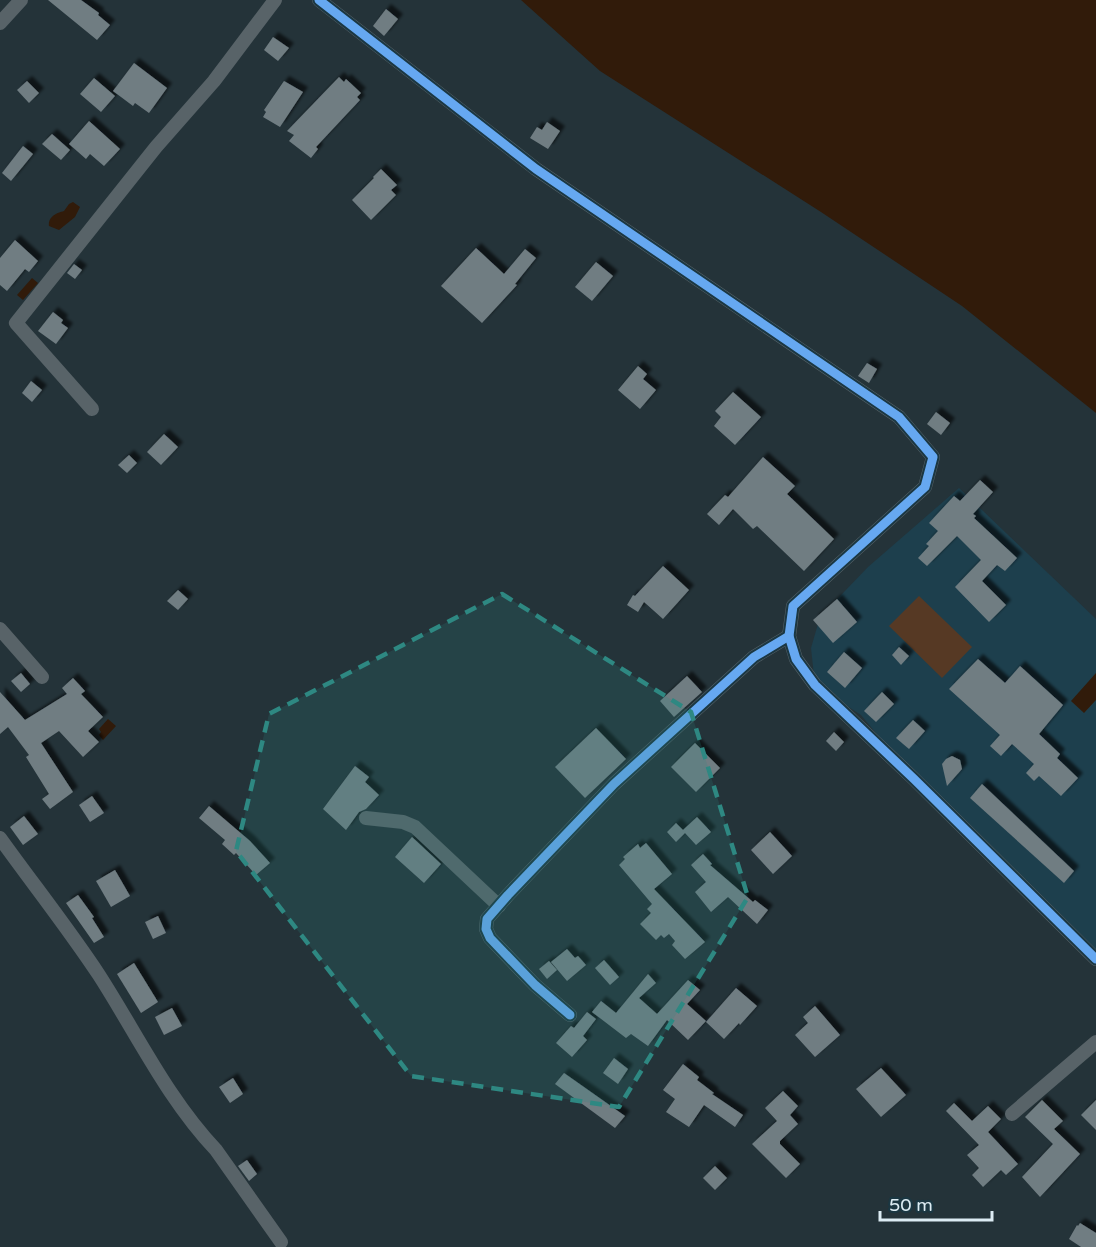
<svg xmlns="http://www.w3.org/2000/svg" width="1096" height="1247" font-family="'Varela Round',sans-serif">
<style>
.built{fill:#1d3f4d}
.green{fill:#563924}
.water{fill:#311b0a}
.building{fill:#707d82;filter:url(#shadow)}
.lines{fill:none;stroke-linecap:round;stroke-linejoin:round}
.minor{stroke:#586368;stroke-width:14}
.cycleway-casing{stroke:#1b3742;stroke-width:13}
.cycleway{stroke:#66a8f1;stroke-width:9}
.marked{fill:#2e8882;fill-opacity:0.2;stroke:#2e8882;stroke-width:4.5;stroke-dasharray:12 8;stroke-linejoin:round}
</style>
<defs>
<filter id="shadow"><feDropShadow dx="5" dy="-5" stdDeviation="1.5" flood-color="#0009"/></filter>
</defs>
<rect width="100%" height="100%" fill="#243339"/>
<polygon class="built" points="959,488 1096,619 1096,959 914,779 861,715 815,685 811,648 820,617 868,567"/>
<polygon class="green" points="919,596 972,647 942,678 889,626"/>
<g class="water">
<polygon points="521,0 1096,0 1096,413 962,306 821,212 600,71"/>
<path d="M73 202 80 207 75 217 59 230 49 226C48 216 57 213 64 211L69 204Z"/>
<polygon points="32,278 38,283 23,300 17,295"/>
<polygon points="1096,673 1096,700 1084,713 1071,701"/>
<polygon points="108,719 116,726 103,740 99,735 101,732 99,729"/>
</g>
<g class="building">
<polygon points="48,0 81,0 99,13 98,15 110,25 97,40"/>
<polygon points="386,9 398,19 384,36 373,26"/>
<polygon points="273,37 289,48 278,61 264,50"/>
<polygon points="134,63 167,88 149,113 135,103 133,106 113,91"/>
<polygon points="339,77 344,82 346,79 361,93 357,97 360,100 316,147 318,149 311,158 289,141 294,135 287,131"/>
<polygon points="94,78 115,96 101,112 80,94"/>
<polygon points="27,81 39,93 29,103 17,90"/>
<polygon points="284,81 303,92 280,127 263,117 266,112 264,110"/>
<polygon points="89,121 120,149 104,166 90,154 86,159 69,144"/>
<polygon points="547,122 560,131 548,149 530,138 537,127 542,130"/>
<polygon points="52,134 70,150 61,160 42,144"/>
<polygon points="23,146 33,154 11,181 2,173"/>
<polygon points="381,169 397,185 391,190 396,195 371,220 352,200 374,178 373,177"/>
<polygon points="15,240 38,261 29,272 25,269 7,291 0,285 0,258"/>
<polygon points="476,248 504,274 525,249 536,258 515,284 517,285 482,323 441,286"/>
<polygon points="596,262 613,276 592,301 575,287"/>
<polygon points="74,264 82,270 75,279 67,273"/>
<polygon points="53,312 63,320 61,323 68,328 56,344 38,331"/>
<polygon points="867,363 877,369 869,383 858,376"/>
<polygon points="638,366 647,374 643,379 656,390 640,409 618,390"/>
<polygon points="31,381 42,390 32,402 22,393"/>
<polygon points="733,392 761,417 735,445 714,426 721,417 715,411"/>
<polygon points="936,412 950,423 941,435 927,424"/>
<polygon points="164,434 178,447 161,465 147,452"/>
<polygon points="129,455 137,463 127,473 118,465"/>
<polygon points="763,457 795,486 787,494 834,539 804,571 757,526 753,529 733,509 719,525 707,514 725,495 728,497"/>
<polygon points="980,480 993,492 973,514 976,516 974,518 1017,558 1005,571 997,565 982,581 1006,605 989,622 955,587 981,560 957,536 927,566 918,558 929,546 926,544 938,531 929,523 954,496 960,501"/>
<polygon points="663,566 689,590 663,619 644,602 638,612 627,605 633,595 635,596"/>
<polygon points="178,590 188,599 178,610 167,601"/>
<polygon points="837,599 857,622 833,643 813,620"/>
<polygon points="899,647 909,656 901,665 892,655"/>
<polygon points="844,652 862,668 845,688 827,672"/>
<polygon points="978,659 1005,683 1020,666 1063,705 1039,734 1060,754 1057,758 1078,778 1061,796 1039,776 1034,781 1026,773 1034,764 1012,744 1001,756 990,746 1000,735 949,689"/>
<polygon points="21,673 30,684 21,692 11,681"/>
<polygon points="687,676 702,692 674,717 660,701"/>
<polygon points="73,678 85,691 81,694 103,717 88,731 99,742 83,757 59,731 41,743 73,792 50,809 42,799 49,794 26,757 29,755 8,727 0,734 0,692 25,720 67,694 62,688"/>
<polygon points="882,692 894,704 876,722 864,711"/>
<polygon points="913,720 925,731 909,749 896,738"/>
<polygon points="596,728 626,759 585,798 555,767"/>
<polygon points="834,732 844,742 836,751 826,741"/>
<polygon points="695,743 720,768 696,792 671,767"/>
<polygon points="952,756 960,760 962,769 947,786 942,764 946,759"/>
<polygon points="355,766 369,777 365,782 379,795 366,809 359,812 346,830 323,809"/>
<polygon points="982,784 1074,871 1064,883 970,798"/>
<polygon points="92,796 104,813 90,822 79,805"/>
<polygon points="209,806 250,841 270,863 256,875 236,853 234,855 222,844 225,840 199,818"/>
<polygon points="24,816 38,834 23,845 10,827"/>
<polygon points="697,817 711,832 696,845 685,833 676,842 667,832 676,823 683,830"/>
<polygon points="770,832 792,856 773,874 751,850"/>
<polygon points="412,837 441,864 424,883 395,857"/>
<polygon points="646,843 672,874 654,889 705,942 685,959 672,945 675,941 669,934 664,938 661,935 656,940 640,924 651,913 647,909 652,904 619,865 625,859 623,857 638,844 640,848"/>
<polygon points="703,854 712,864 710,865 753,902 755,900 768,910 757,924 728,897 711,912 695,892 706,882 691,865"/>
<polygon points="115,870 130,896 111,907 96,881"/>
<polygon points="78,895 94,917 92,918 104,937 94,943 66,903"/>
<polygon points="158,916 166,933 153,939 145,922"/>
<polygon points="567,949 575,958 578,956 586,965 567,981 551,962"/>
<polygon points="604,960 619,977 610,985 595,968"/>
<polygon points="549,961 557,970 547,979 539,969"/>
<polygon points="134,963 158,1002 141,1013 117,974"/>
<polygon points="648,974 656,983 639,998 657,1014 688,980 700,990 687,1004 706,1021 688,1040 667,1020 648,1046 631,1034 626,1038 592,1012 601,1001 616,1013"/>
<polygon points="736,988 757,1006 740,1025 739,1023 724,1039 706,1022"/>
<polygon points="815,1006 840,1035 815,1057 795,1035 808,1023 803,1017"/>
<polygon points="172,1008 182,1026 164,1035 155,1017"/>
<polygon points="587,1012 596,1019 583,1036 587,1040 572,1057 556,1043 571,1026 574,1028"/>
<polygon points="614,1058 628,1069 618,1084 603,1073"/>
<polygon points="683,1064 699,1077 697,1080 714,1093 712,1094 743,1115 735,1127 704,1105 689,1127 666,1112 675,1099 663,1090"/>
<polygon points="881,1068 906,1095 881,1117 856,1089"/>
<polygon points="564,1073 625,1116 615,1128 555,1084"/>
<polygon points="233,1078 243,1094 230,1103 219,1087"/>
<polygon points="783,1091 798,1106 790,1115 798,1124 780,1141 780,1144 800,1164 786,1178 752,1144 777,1121 765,1108"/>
<polygon points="1042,1100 1063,1121 1054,1129 1080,1154 1040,1197 1022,1177 1053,1144 1025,1117"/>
<polygon points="1096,1100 1096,1130 1081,1115"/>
<polygon points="954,1103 972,1121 988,1106 1001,1119 988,1132 1018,1164 1006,1175 1001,1170 983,1187 972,1175 979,1168 967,1155 979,1145 946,1111"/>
<polygon points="247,1160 257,1174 249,1181 238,1166"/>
<polygon points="715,1166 727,1178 715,1190 703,1178"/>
<polygon points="1080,1223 1096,1233 1096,1247 1081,1247 1069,1239 1077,1225 1078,1226"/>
</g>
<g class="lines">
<g class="minor">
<polyline points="319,0 536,169 899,417 933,457 925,487 793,606 789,636 796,659 815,685 914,779 1096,959"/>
<polyline points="0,23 21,0"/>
<polyline points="92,409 16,323 156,147 214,81 275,0"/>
<polyline points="0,629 42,677"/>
<polyline points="366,818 403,822 415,827 499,906"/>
<path d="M0 838C33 884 68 928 99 975 137 1034 167 1098 216 1150L281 1242"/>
<polyline points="570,1015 535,985 490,938 486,929 487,919 508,895 614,784 754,657 789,636"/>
<polyline points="1012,1114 1096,1042"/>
</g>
<defs>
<g id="cycleway">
<polyline points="319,0 536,169 899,417 933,457 925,487 793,606 789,636 796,659 815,685 914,779 1096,959"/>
<polyline points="570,1015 535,985 490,938 486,929 487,919 508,895 614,784 754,657 789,636"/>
</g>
</defs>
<use href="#cycleway" class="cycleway-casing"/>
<use href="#cycleway" class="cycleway"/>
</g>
<path class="marked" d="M502 594 691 712 748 897 619 1107 411 1076 236 851 269 714Z"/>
<path d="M880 1211v9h112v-9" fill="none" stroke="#dcecf3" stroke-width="3"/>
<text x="889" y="1211" font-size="18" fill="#dcecf3" stroke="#1b3742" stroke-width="4.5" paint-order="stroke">50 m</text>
</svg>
